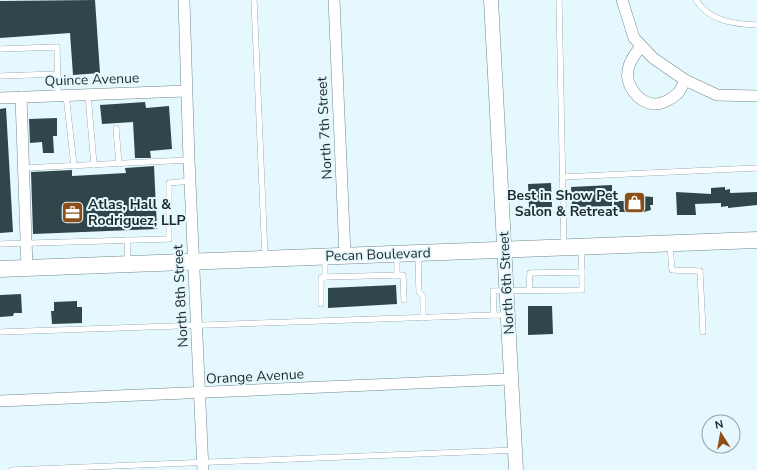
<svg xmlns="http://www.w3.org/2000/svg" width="757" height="470" font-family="'Nunito Sans',sans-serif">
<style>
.building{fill:#31464b}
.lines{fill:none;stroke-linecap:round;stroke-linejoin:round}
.service-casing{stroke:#72898f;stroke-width:6}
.minor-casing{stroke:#72898f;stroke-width:12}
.tertiary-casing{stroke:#72898f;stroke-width:15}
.secondary-casing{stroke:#72898f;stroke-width:17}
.service{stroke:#fff;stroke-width:5.5}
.minor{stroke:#fff;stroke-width:11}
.tertiary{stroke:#fff;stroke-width:14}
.secondary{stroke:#fff;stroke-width:16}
.labels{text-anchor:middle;stroke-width:4;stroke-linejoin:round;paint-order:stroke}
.street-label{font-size:14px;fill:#1e282a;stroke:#e4f8fd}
.poi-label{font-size:14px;font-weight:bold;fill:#1e282a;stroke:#e4f8fd;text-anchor:end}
</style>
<rect width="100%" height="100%" fill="#e4f8fd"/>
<g class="building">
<polygon points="95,0 100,73 73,75 70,33 0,38 0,1"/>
<polygon points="145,102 146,108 169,106 172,149 150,151 151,158 135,158 133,122 102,124 100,105"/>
<polygon points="6,108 13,232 0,233 0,109"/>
<polygon points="57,118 57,136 53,136 54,153 43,153 42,142 30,143 29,119"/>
<polygon points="154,166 157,229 33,234 31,172 72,170 72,176 126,173 125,168"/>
<polygon points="551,183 552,207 529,208 528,184"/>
<polygon points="612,185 612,206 572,207 571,187"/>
<polygon points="725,187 725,190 730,189 730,193 757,192 757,205 728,208 728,206 721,207 721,203 695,204 696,215 677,215 676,192 711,194 711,188"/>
<polygon points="627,195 653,197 653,205 650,205 651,210 644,212 614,212 614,201 627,201"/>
<polygon points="396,285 397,304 328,308 328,288"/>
<polygon points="21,294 22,313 14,313 13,316 0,317 0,295"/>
<polygon points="77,301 77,307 82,307 82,323 52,324 51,311 54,311 54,302"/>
<polygon points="528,306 552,306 553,334 528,335"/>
</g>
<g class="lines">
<defs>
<g id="service">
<polyline points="254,0 265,257"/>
<polyline points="559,0 564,247"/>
<path d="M696 0C709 21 734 24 757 25"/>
<polyline points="0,49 57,47 58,96"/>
<polyline points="0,76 58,74"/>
<polyline points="66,95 74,166"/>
<polyline points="88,95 94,165"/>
<polyline points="116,128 119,164"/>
<polyline points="24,168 189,160"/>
<polyline points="562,177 757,168"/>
<polyline points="127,240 128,262"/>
<polyline points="0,244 169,239 169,183 190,181"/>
<polyline points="670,246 672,270 700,271 703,332"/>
<polyline points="581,249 582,272"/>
<polyline points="418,255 419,292 423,296 423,318"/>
<polyline points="397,256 397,275"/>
<polyline points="325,258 325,277"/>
<polyline points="321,304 321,278 325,277 403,275 404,300"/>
<polyline points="508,315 494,315 493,291 582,290 582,272 530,273 529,291"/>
<polyline points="0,332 494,315"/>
<polyline points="12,470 515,450"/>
</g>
<g id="minor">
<polyline points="184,0 189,160 203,470"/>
<polyline points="334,0 345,255"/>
<polyline points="622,0 634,38 653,58 685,80 717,95 757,96"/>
<path d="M641 46C636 53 629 61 628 70 625 85 638 102 653 104 661 105 672 99 678 93 681 90 683 84 685 80"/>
<polyline points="21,97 27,267"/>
<polyline points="0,98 186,91"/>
<polyline points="0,401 512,379"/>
</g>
<polyline id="tertiary" points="491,0 516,470"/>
<polyline id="secondary" points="0,269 757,240"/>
</defs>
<use href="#service" class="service-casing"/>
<use href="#minor" class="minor-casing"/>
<use href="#tertiary" class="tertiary-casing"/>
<use href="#secondary" class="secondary-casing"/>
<use href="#service" class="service"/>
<use href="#minor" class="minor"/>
<use href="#tertiary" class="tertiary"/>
<use href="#secondary" class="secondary"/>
</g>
<defs>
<symbol id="shop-square" viewBox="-11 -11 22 22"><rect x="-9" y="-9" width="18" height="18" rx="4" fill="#8e4f16" stroke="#e4f8fd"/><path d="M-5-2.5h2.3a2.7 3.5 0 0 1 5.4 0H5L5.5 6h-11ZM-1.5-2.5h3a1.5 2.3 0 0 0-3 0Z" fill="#fff"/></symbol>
<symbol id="office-square" viewBox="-11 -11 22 22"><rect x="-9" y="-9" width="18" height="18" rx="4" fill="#8e4f16" stroke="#e4f8fd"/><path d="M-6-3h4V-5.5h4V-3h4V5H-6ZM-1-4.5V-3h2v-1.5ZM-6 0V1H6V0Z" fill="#fff"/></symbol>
</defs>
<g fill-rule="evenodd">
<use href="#shop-square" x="622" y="190" width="25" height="25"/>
<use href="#office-square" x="60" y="200" width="25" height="25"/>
</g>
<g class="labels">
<g class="street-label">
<text transform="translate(92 79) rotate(-2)" y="5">Quince Avenue</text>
<text transform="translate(324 128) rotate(-93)" y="5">North 7th Street</text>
<text transform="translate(378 254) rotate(-2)" y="5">Pecan Boulevard</text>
<text transform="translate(506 283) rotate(-93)" y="5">North 6th Street</text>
<text transform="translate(180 296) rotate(-93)" y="5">North 8th Street</text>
<text transform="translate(255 376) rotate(-3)" y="5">Orange Avenue</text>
</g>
<g class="poi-label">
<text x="618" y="200">Best in Show Pet<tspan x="618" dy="16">Salon &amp; Retreat</tspan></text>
<text x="88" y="209" text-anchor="start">Atlas, Hall &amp;<tspan x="88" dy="16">Rodriguez, LLP</tspan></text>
</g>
</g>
<g transform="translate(721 434) rotate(349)"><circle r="19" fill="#e4f8fd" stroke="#95a5a9"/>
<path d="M0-3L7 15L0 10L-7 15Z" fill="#8e4f16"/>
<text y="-6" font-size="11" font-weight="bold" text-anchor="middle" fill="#1e282a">N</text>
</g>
</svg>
